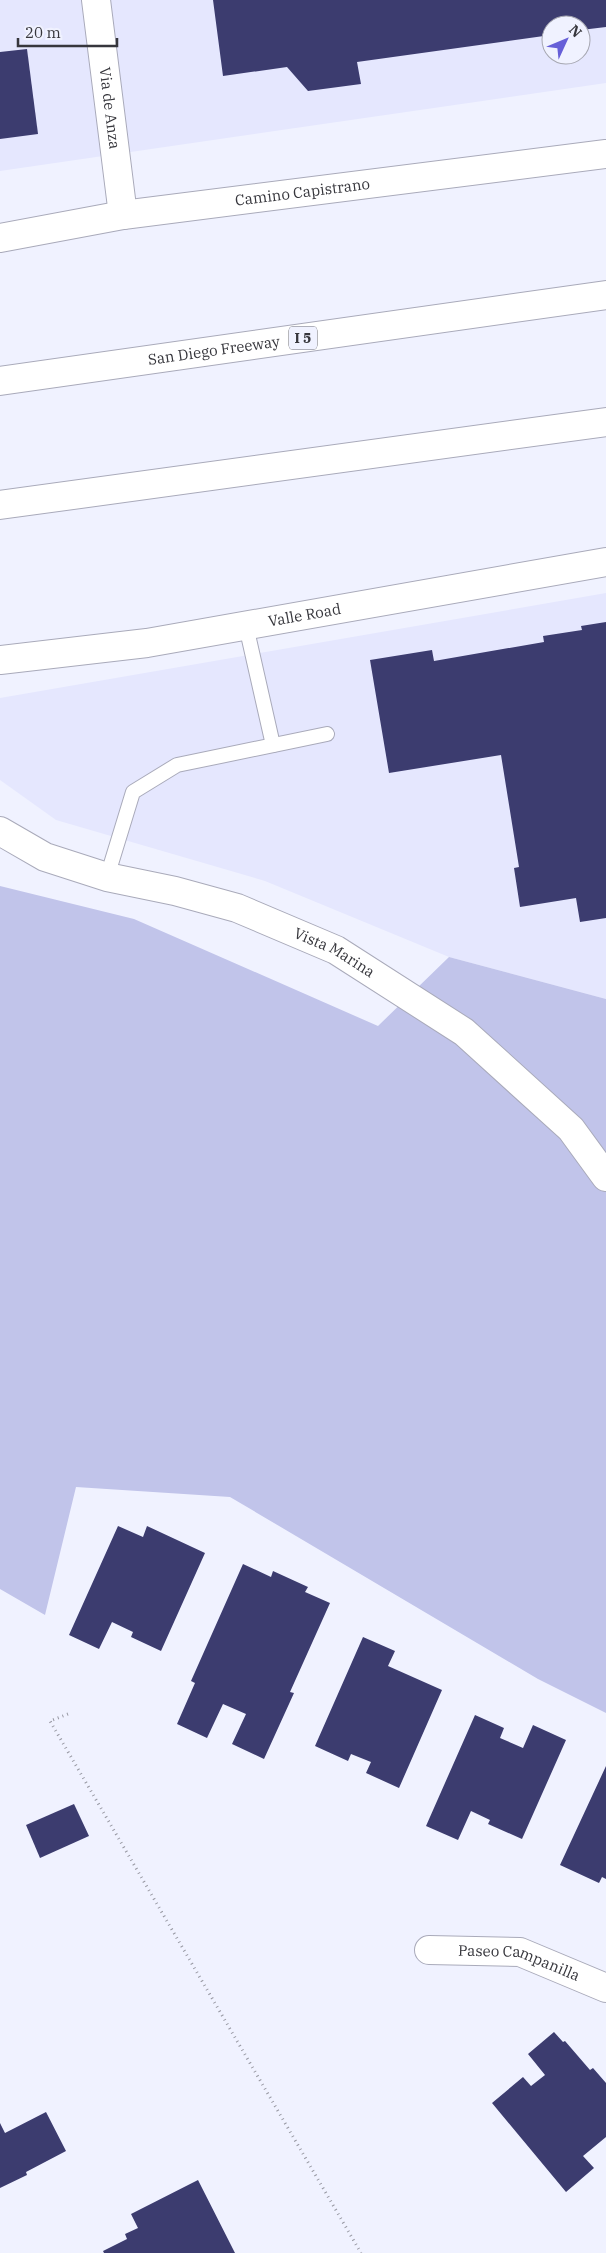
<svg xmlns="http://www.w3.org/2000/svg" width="606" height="2253" font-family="'IBM Plex Serif',serif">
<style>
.built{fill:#e5e7fe;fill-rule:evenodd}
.green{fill:#c1c4ea}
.building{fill:#3c3c6f}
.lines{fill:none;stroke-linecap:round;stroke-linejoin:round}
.lane-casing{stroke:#a9aaba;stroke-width:16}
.street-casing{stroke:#a9aaba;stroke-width:30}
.secondary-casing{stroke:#a9aaba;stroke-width:30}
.highway-casing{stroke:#a9aaba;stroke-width:30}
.path{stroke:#9899a3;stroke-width:3;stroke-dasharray:1 4;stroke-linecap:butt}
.lane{stroke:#fff;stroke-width:14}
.street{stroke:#fff;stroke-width:28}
.secondary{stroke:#fff;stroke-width:28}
.highway{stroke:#fff;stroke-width:28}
.labels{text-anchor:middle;stroke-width:5;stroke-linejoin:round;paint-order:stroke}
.shield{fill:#f0f2ff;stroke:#6e6e76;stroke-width:1}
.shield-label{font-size:14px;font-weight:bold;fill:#36363c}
.street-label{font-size:15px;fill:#36363c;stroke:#f0f2ff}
</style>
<rect width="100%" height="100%" fill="#f0f2ff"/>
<g class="built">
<path d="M0 0H606V83L0 171ZM551 25H581V55H551Z"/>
<polygon points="606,593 606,999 449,957 265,881 56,820 0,780 0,698"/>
</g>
<polygon class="green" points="0,886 134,919 378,1026 449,957 606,999 606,1713 538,1679 230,1497 76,1487 45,1615 0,1589"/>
<g class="building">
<polygon points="213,0 606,0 606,27 581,30 581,25 551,25 551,35 357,62 361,84 308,91 287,67 223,76"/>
<polygon points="27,49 38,134 0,139 0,52"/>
<polygon points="606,622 606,918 580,922 576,898 520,907 514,868 519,867 501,755 389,773 370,660 432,650 434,661 544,642 543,636 582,630 581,626"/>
<polygon points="118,1526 143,1537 147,1526 205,1553 161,1651 131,1637 133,1632 112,1622 99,1649 69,1635"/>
<polygon points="243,1564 271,1577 273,1571 308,1587 305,1592 330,1603 290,1692 294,1693 264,1759 232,1744 246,1714 223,1704 207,1738 177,1724 195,1683 191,1681"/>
<polygon points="363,1637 395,1651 388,1666 442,1690 399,1788 366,1773 371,1762 351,1754 348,1761 315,1746"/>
<polygon points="475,1715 504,1728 500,1738 523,1748 533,1725 566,1740 522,1839 488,1824 490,1820 471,1811 458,1840 426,1826"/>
<polygon points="606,1766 606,1879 602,1877 599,1883 560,1865"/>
<polygon points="74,1804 89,1836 40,1858 26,1825"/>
<polygon points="554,2032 563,2042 565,2041 590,2070 593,2068 606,2083 606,2137 583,2156 594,2168 566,2192 492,2103 523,2077 531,2086 545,2075 528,2054"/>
<polygon points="46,2112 66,2151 26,2172 27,2175 0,2188 0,2123 5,2133"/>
<polygon points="198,2180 235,2253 104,2253 103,2251 127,2239 125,2234 138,2228 131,2214"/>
</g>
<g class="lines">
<defs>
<g id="lane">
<polyline points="246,626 273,745"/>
<polyline points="107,877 133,792 177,765 327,734"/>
</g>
<g id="street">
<path id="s1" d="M96 0 123 215"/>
<path id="s2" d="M429 1950 520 1952 606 1988"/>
</g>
<g id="secondary">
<path id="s3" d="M0 238 123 215 606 154"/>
<path id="s4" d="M0 660 147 643 606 562"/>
<path id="s5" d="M0 831 45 857 107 877 175 891 237 908 336 950 464 1032 571 1129 606 1177"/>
</g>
<g id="highway">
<path id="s6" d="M0 381 606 295"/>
<polyline points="0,505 606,422"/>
</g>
</defs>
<use href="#lane" class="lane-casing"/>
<use href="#street" class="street-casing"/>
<use href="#secondary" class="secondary-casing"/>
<use href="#highway" class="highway-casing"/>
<polyline class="path" points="68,1714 50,1721 361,2253"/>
<use href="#lane" class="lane"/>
<use href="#street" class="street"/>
<use href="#secondary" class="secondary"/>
<use href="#highway" class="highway"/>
</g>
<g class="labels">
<rect class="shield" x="289" y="326.5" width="28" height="23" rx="4"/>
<g class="shield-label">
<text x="303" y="343">I 5</text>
</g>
<g class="street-label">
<text dy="5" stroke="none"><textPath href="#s1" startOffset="109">Via de Anza</textPath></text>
<text dy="5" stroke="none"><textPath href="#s3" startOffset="306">Camino Capistrano</textPath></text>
<text dy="5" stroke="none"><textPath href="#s6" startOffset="216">San Diego Freeway</textPath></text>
<text dy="5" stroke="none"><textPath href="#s4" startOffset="308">Valle Road</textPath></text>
<text dy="5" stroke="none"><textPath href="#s5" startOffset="358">Vista Marina</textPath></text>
<text dy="5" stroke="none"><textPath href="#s2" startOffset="92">Paseo Campanilla</textPath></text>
</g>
</g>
<g transform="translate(566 40) rotate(46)"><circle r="24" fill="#f0f2ff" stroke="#a6a7b1"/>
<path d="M0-4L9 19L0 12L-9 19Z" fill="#665fd8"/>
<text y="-8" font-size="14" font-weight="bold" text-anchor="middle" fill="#36363c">N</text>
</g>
<path d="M18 38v8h99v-8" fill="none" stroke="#36363c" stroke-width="2.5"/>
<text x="25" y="38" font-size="15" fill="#36363c" stroke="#f0f2ff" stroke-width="4" paint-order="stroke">20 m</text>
</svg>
